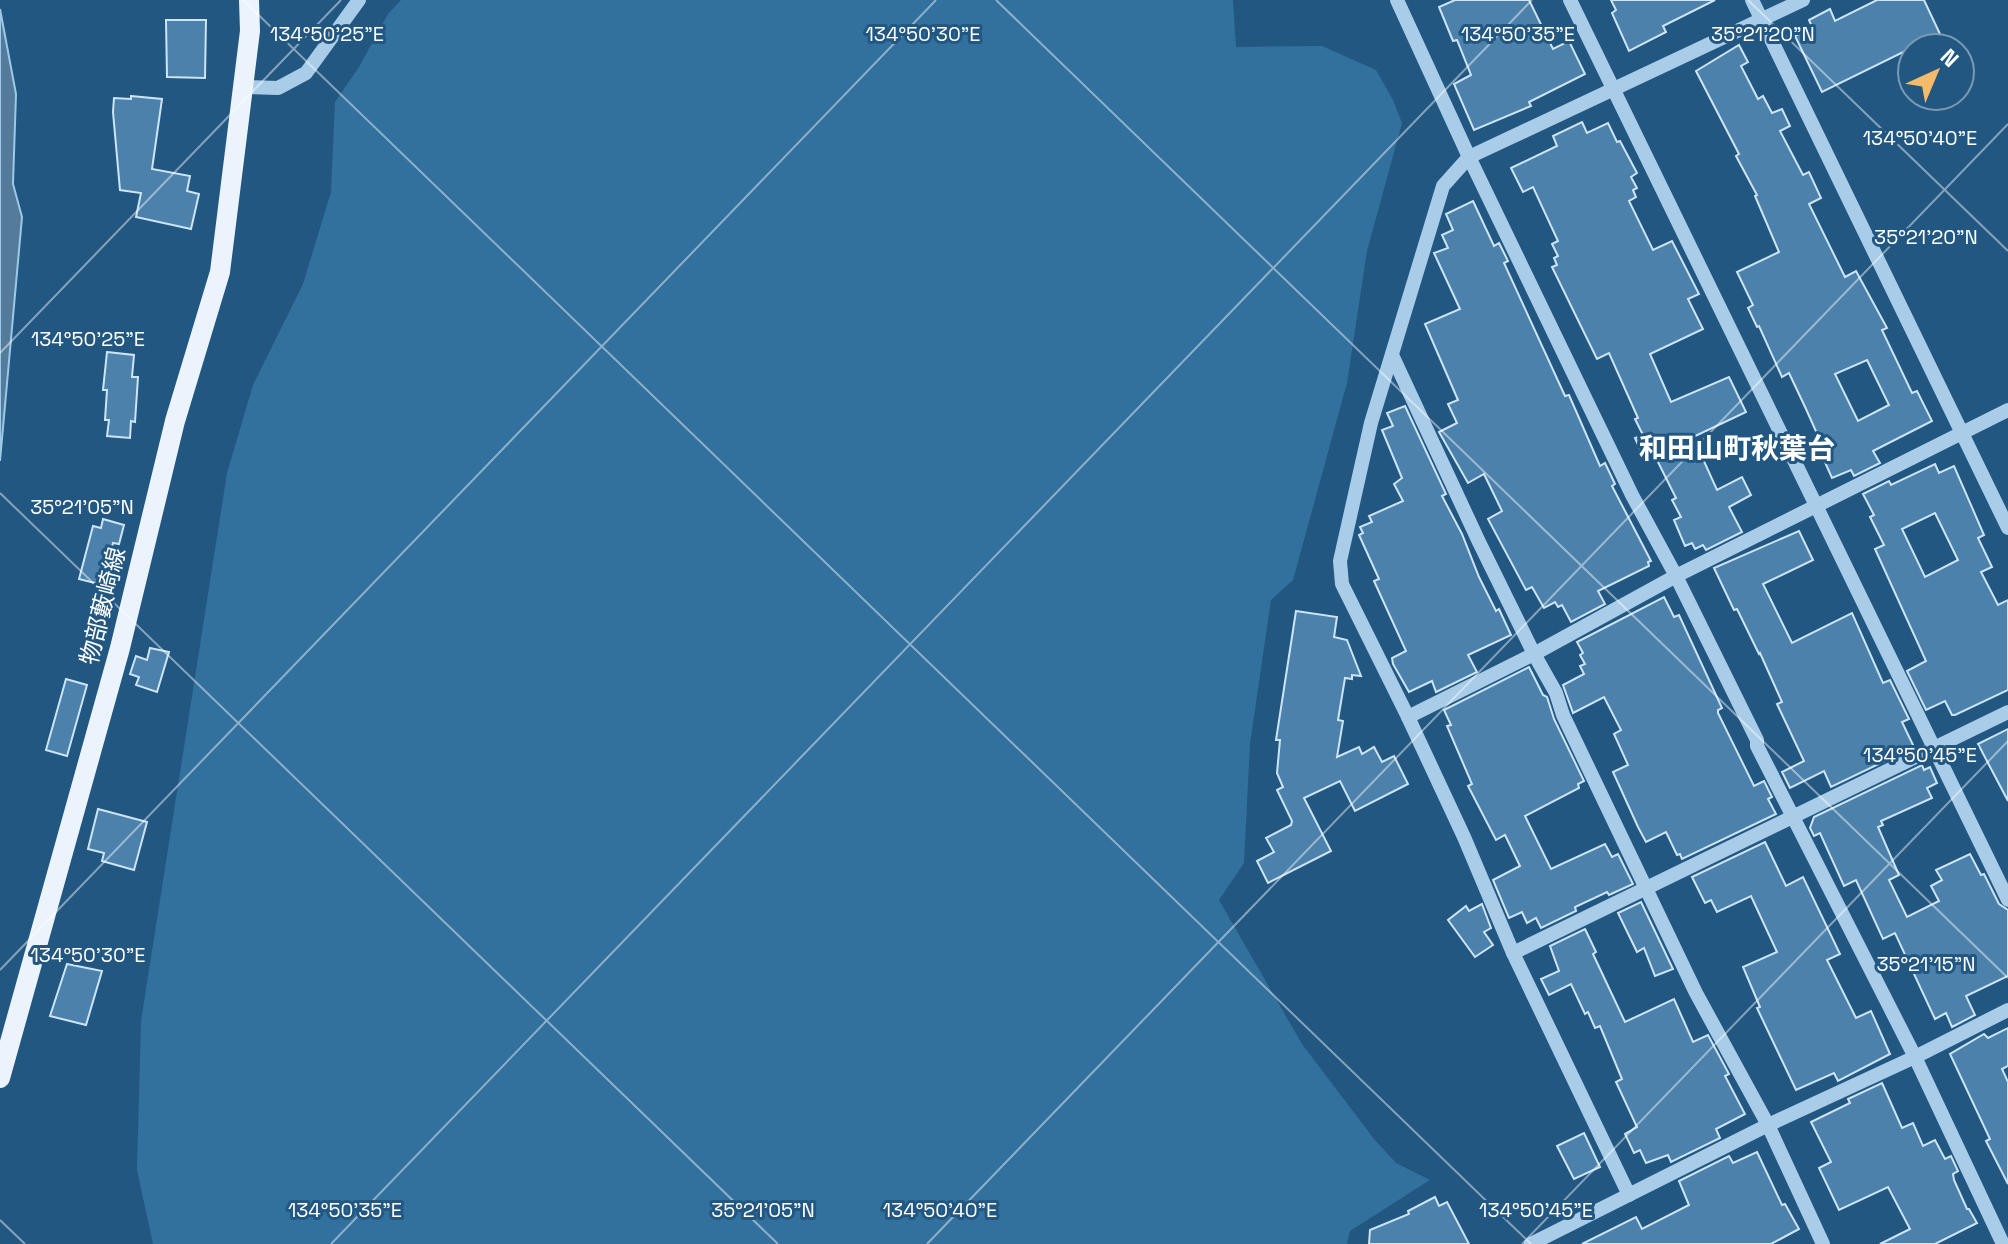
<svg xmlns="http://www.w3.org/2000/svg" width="2008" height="1244" font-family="'Space Grotesk','Noto Sans JP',sans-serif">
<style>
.green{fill:#32709e}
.water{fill:#547b99;stroke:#9cc9e9;stroke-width:2}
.building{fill:#4b81ab;stroke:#cce4f6;stroke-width:2;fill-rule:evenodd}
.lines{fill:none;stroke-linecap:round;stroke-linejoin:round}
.minor{stroke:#a9cde8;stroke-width:14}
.major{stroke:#ebf4fd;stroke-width:20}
.ticks{fill:none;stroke:#fff;stroke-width:2;stroke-opacity:0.45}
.labels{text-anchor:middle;stroke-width:6;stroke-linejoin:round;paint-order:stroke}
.street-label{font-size:24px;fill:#fff;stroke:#225782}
.quarter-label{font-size:28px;font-weight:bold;fill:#fff;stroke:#225782}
.ticks-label{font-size:20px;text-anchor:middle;fill:#fff;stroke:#225782;stroke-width:6;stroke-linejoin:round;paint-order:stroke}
</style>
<rect width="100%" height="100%" fill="#225782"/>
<polygon class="green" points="401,0 1233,0 1236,47 1322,46 1376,70 1393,100 1402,123 1367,251 1347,383 1293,580 1271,600 1250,744 1244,863 1219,900 1302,1044 1374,1139 1396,1163 1430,1180 1350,1231 1347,1244 153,1244 137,1170 141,1021 227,473 253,385 303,284 331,192 335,102 359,67 388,14"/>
<polygon class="water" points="0,9 16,94 13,184 22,217 0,461"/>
<g class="building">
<polygon points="1455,0 1529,0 1553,49 1569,41 1585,74 1529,102 1531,106 1474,130 1454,84 1471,75 1457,40 1453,41 1439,7"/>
<polygon points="1611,0 1715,0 1663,26 1666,32 1629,51 1612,13 1616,10"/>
<polygon points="1877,0 1924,0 1940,34 1822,92 1795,36 1812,27 1809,20 1830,9 1835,21"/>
<polygon points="166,20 206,20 205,78 167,77"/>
<path d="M1739 45 1748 62 1741 66 1758 99 1763 96 1772 113 1782 109 1790 126 1780 131 1803 175 1809 172 1821 198 1809 204 1845 277 1856 271 1887 328 1882 330 1912 393 1917 391 1932 421 1873 451 1880 463 1854 476 1851 470 1832 478 1815 440 1819 438 1806 409 1789 373 1782 377 1759 326 1757 327 1748 308 1753 305 1737 272 1779 252 1755 196 1757 195 1736 156 1739 154 1696 71ZM1867 360 1889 405 1858 421 1835 374Z"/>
<polygon points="131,96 162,99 152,169 190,176 187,191 199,194 191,229 136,217 141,193 120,190 113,112 114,98 131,99"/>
<polygon points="1582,122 1587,133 1608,123 1617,142 1620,141 1637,173 1631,177 1637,188 1633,190 1636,197 1629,201 1653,250 1672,241 1699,294 1688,299 1703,329 1650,354 1671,402 1729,377 1746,412 1693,437 1717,490 1742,477 1751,495 1729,507 1742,532 1706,550 1703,545 1695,549 1692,543 1685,546 1674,520 1681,517 1672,500 1676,498 1654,454 1644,458 1635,438 1643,435 1635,419 1638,418 1609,353 1597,359 1552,267 1557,265 1554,258 1558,256 1552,244 1558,241 1533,187 1523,192 1511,168 1557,146 1553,136"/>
<polygon points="1473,201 1494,246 1499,243 1508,261 1504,263 1565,396 1569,395 1600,466 1605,463 1615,484 1612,486 1651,561 1648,562 1649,566 1598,591 1605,604 1571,622 1562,605 1558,607 1555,602 1544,608 1532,587 1526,590 1488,519 1502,511 1484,474 1468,483 1439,432 1457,423 1448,404 1458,400 1425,324 1460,309 1434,253 1448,248 1442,235 1453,230 1446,214"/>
<polygon points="107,352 134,355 132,377 138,377 135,422 131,421 130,438 107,436 109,420 105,420 107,390 103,390"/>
<polygon points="1405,406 1446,494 1442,496 1462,534 1479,577 1496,611 1499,609 1511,635 1468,655 1477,672 1436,692 1432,681 1409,692 1393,664 1392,658 1406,651 1374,581 1379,579 1359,535 1363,533 1360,527 1372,522 1369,516 1403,501 1394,484 1402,478 1382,430 1393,426 1387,413"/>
<path d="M1935 464 1939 473 1954 466 1984 535 1978 538 1992 567 1981 572 1998 605 2008 600V690L1955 715H1952L1945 701 1926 710 1907 671 1926 661 1875 549 1884 545 1870 517 1874 515 1863 494 1889 481 1891 485ZM1935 513 1958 560 1925 577 1902 529Z"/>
<polygon points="103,519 124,525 119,544 113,543 103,585 79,579 93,526 101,528"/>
<polygon points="1799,531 1813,560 1763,584 1792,643 1852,613 1883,683 1890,680 1909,719 1902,722 1914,747 1831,787 1824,771 1790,788 1782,772 1804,761 1777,704 1782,702 1760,653 1759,654 1737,609 1734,610 1714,568"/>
<polygon points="1664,597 1674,617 1679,615 1722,708 1718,710 1718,713 1754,786 1764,781 1772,797 1768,799 1776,814 1682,859 1680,854 1677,855 1666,832 1646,842 1638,827 1613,772 1628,765 1614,734 1621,730 1604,697 1573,713 1563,685 1584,674 1580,666 1585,664 1580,655 1583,653 1577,642"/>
<polygon points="1296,611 1337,617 1334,637 1347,640 1361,676 1352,675 1352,679 1345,678 1338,720 1343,721 1337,757 1359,747 1362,754 1374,747 1382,762 1394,756 1408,784 1355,811 1340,781 1304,798 1331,851 1268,883 1257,861 1274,852 1266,838 1291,825 1292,821 1277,790 1283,787 1277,773 1280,740 1276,740"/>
<polygon points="150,648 169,652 157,692 136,685 139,677 130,674 136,656 147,660"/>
<polygon points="1529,667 1543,695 1547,697 1554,719 1584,781 1578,784 1579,788 1525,816 1551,869 1605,844 1612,857 1618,854 1633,884 1609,895 1607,892 1575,907 1576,911 1541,928 1536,918 1527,923 1522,912 1509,918 1493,880 1520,866 1505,835 1496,840 1468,786 1472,784 1447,726 1451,725 1444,710"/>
<polygon points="66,679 87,685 67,756 46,750"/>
<polygon points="2008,729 2008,801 1978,744"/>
<polygon points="1922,765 1924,770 1930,767 1937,783 1927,788 1932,798 1881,821 1883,825 1878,827 1899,875 1889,880 1907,917 1939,901 1931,886 1942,880 1936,870 1970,854 1981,875 1984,874 1999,904 2008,910 2008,976 1966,996 1975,1015 1952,1027 1946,1013 1935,1019 1895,933 1883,939 1856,880 1844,886 1820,833 1814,836 1810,828 1814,817"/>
<polygon points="98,809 147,822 134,870 102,861 104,853 88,849"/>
<polygon points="1765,842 1786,886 1803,877 1840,954 1827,960 1856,1018 1871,1011 1890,1054 1838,1081 1834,1073 1796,1090 1757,1008 1760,1007 1743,967 1777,952 1751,896 1717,912 1711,900 1705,903 1692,877"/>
<polygon points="1641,902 1673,969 1655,976 1644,948 1637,952 1618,913"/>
<polygon points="1482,904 1491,928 1484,932 1493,945 1475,957 1448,920 1466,906 1469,911"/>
<polygon points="1585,929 1596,952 1593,954 1625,1022 1674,999 1693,1042 1708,1035 1729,1074 1725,1076 1745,1114 1716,1129 1720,1138 1671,1162 1668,1155 1646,1163 1640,1150 1634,1153 1625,1134 1637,1127 1616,1082 1622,1079 1600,1026 1595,1028 1588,1012 1585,1014 1571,984 1549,995 1541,979 1559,971 1550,946"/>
<polygon points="67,964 102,971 86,1025 50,1016"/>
<polygon points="2008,1028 2008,1066 2002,1069 2008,1082 2008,1184 1986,1141 1990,1139 1950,1054 1984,1034 1988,1038"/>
<polygon points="1882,1083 1902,1128 1913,1123 1923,1146 1935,1140 1945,1159 1951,1156 1958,1171 1953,1174 1954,1180 1967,1209 1969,1209 1977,1223 1935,1244 1880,1244 1910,1229 1888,1187 1839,1210 1819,1168 1831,1162 1811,1122 1850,1103 1848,1099"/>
<polygon points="1584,1133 1600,1167 1574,1179 1557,1146"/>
<polygon points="1757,1152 1782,1205 1785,1204 1799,1229 1771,1244 1582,1244 1636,1217 1642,1229 1689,1205 1679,1181 1729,1156 1733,1163"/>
<polygon points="1435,1197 1439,1206 1447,1202 1469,1244 1369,1244 1370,1230 1409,1214 1408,1211"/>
</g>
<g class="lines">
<g class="minor">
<polyline points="1397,0 1469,157 1632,495 1676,576 1757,740 1757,746 1915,1057 2003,1244"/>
<polyline points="1570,0 2008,900"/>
<polyline points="1752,0 2008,528"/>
<polyline points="243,87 278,88 306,73 359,0"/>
<polyline points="1392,355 1479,542 1534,654 1556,693 1563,715 1696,993 1768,1125 1823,1244"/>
<polyline points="1408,717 1534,654 1676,576 2008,410"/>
<polyline points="1513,953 2008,712"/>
<polyline points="1629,1195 1513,953 1464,837 1408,717 1342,584 1340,561 1371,423 1443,186 1469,157 1803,0"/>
<polyline points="1531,1244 1768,1125 1915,1057 2008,1010"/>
</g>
<polyline class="major" points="0,1078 120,648 175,421 220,272 250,31 249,0"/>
</g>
<path class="ticks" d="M243 0 1531 1244M996 0 2008 978M1748 0 2008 251M0 353 341 0M0 493 778 1244M0 970 936 0M0 1220 25 1244M331 1244 1532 0M927 1244 2008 124M1522 1244 2008 741"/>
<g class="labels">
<g class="street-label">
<text transform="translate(103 606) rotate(-76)" y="8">物部藪崎線</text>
</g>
<g class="quarter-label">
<text x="1737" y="458">和田山町秋葉台</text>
</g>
</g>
<g class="ticks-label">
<text x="1763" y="41">35°21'20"N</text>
<text x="327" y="41">134°50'25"E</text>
<text x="923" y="41">134°50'30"E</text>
<text x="1518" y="41">134°50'35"E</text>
<text x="1920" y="145">134°50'40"E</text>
<text x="1926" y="244">35°21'20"N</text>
<text x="88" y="346">134°50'25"E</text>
<text x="82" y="514">35°21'05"N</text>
<text x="1920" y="762">134°50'45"E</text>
<text x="88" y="962">134°50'30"E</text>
<text x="1926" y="971">35°21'15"N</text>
<text x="345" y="1217">134°50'35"E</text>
<text x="940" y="1217">134°50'40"E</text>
<text x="1536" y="1217">134°50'45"E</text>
<text x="763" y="1217">35°21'05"N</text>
</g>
<g transform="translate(1936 72) rotate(44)"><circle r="38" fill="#225782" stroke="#7a9ab4" stroke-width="2"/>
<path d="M0-6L14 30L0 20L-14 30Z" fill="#f4bb6b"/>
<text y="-12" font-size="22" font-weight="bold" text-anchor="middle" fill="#ffffff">N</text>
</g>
</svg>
